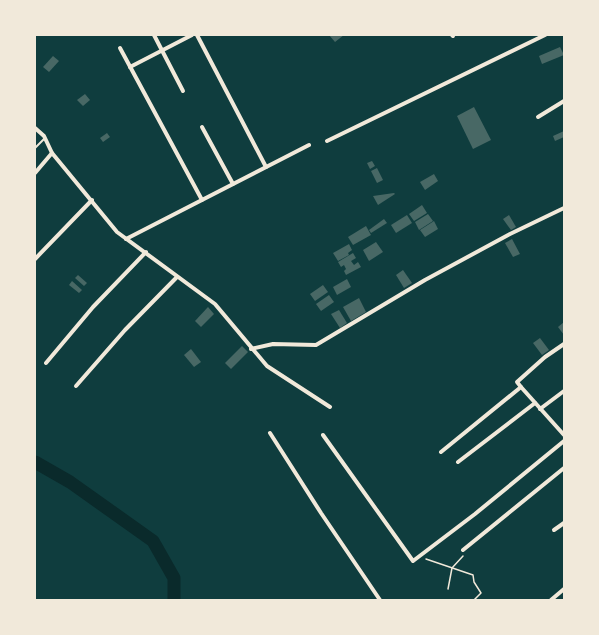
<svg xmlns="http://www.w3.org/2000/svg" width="599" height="635" font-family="Ubuntu,sans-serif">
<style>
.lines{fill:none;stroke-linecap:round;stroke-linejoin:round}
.river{stroke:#0a2a2b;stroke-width:13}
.building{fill:#486865}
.path{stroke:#f1e9da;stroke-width:1.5}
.service{stroke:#f1e9da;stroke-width:2}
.minor{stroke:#f1e9da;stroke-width:4}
</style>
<rect width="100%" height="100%" fill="#0f3d3e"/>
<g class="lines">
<polyline class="river" points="35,462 70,482 153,541 174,578 174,600"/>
</g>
<g class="building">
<polygon points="329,35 344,35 335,42"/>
<polygon points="560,47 564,55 542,64 539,56"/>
<polygon points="53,56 59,61 49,72 43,67"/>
<polygon points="85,94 90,100 83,106 77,100"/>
<polygon points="474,107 491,140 473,149 457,116"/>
<polygon points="564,131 564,137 555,141 553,136"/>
<polygon points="107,133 110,137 103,142 100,138"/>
<polygon points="372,161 375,166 370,169 367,163"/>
<polygon points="377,168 383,180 377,183 371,171"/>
<polygon points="434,174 438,181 425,190 420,182"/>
<polygon points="394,193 395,194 378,205 373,196"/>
<polygon points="422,205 427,213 414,221 409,214"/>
<polygon points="428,214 433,221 419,230 415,222"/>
<polygon points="407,215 412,223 396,233 391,225"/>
<polygon points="509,215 516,227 511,230 503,219"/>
<polygon points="384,219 387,223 371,233 369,230"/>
<polygon points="434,221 438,229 425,237 420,230"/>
<polygon points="366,226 371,235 353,245 348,237"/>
<polygon points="512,239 520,254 513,257 505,243"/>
<polygon points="376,242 383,252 369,261 363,250"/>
<polygon points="349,244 352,250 348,253 349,255 338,261 333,253"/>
<polygon points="353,253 356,258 351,261 354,265 358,262 361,267 346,275 344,271 346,269 344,265 341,267 338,262"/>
<polygon points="403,270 412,283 404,288 396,275"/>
<polygon points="78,275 87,283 84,286 75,278"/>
<polygon points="347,279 351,287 337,295 333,287"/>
<polygon points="72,281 82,290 79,293 69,285"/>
<polygon points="323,285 328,292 315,301 310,294"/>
<polygon points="329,295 334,302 321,311 316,304"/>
<polygon points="359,298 366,312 351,321 343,307"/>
<polygon points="208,307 214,314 201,327 195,321"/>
<polygon points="339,310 347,323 340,328 331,314"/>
<polygon points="564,322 564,335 558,327"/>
<polygon points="540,338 549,350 542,355 533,343"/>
<polygon points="242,346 248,352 231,369 225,363"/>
<polygon points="191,349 201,362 194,367 184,355"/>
</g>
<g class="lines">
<g class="path">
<polyline points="426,559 473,575 474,582 481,593 474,600"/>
<polyline points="448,589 452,568 463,556"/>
</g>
<polyline class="service" points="35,148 45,138"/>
<g class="minor">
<polyline points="154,35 183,91"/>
<polyline points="197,35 266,167"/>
<polyline points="452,35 453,36"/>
<polyline points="120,48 202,200"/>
<polyline points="130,67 192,35"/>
<polyline points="538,117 564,101"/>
<polyline points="202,127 233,184"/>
<polyline points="35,128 44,136 52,153 117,232 215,304 267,366 330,407"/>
<polyline points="327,141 545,35"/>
<polyline points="35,173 52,153"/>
<polyline points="126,239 309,145"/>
<polyline points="35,259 92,200"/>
<polyline points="251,349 273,344 316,345 425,280 510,234 564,208"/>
<polyline points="46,363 93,307 146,252"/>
<polyline points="76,386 125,330 177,277"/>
<polyline points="521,387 517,382 545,357 564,344"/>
<polyline points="540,409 564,391"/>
<polyline points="270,433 321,513 380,600"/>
<polyline points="323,435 413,561 475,514 564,441"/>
<polyline points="441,452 521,387 564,435"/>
<polyline points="458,462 535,403"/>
<polyline points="554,530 564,523"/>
<polyline points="463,550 564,468"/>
<polyline points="551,600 564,589"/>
</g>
</g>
<rect width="599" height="635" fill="none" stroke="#f1e9da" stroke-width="72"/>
</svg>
